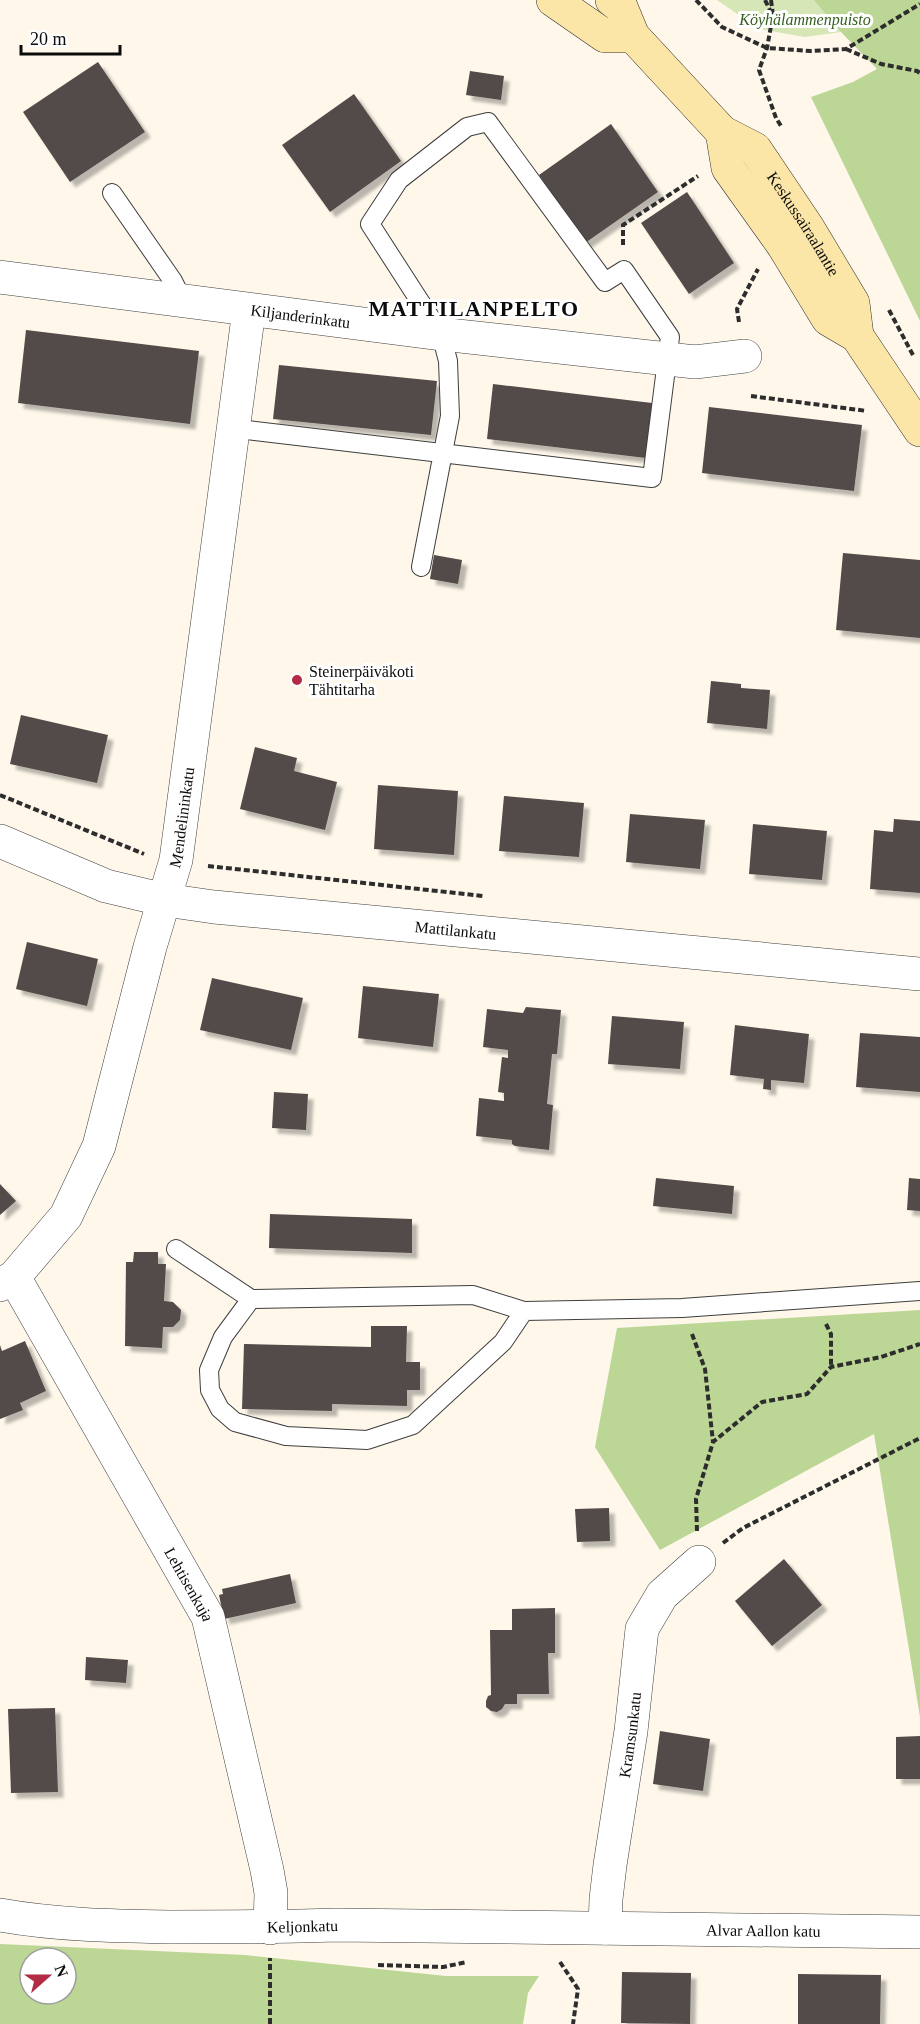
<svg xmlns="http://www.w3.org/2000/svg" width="920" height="2024" font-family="'Times New Roman',serif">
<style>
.green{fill:#d6e6b6}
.forest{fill:#bcd696;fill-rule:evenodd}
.building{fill:#534b48;filter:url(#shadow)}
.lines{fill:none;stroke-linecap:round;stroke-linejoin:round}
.lane-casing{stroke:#3e3e3e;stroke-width:20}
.street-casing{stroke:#3e3e3e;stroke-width:34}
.secondary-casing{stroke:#2d2d2d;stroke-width:34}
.path{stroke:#2d2d2d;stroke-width:4;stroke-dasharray:6 3;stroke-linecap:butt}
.lane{stroke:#fff;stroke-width:18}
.street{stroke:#fff;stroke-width:33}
.secondary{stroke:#fbe6a8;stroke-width:33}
.poi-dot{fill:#b42b45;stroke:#fff;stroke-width:2}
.labels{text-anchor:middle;stroke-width:6;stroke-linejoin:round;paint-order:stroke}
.park-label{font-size:16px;font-style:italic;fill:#365f1f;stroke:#fff}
.street-label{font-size:16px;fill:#0b0b0b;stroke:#fff}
.poi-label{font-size:16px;fill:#0b0b0b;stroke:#fff;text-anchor:start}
.district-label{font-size:22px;font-weight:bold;letter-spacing:1.5px;fill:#0b0b0b;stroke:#fff}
</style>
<defs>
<filter id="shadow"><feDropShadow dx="5.5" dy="5.5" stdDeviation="1.5" flood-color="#0004"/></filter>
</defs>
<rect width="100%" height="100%" fill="#fef7ea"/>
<polygon class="green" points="717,0 892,0 841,32 805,37 759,29"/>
<g class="forest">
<polygon points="814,0 920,0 920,321 811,97 853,82 877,69 841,32"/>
<polygon points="920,1310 920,1717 874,1434 660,1550 595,1447 617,1328"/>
<path d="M0 1944 245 1955 446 1976H539L528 1993 523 2024H0ZM30 1958H66V1994H30Z"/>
</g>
<g class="building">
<polygon points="98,62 145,132 70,182 23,112"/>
<polygon points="470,71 504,76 501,100 466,95"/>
<polygon points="354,94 401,161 330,212 282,145"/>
<polygon points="611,124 658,192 585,243 539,175"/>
<polygon points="687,192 734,263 689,294 641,223"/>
<polygon points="26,330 199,351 190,424 18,403"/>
<polygon points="279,365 437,381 431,435 273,419"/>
<polygon points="493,384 652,403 646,458 487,439"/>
<polygon points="709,407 862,425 854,491 702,473"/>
<polygon points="843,553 920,560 920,638 836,630"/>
<polygon points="434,555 462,560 458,584 430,579"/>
<polygon points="711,681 741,684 741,688 770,690 767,729 707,723"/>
<polygon points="21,715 108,735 97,783 10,764"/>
<polygon points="255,747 297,758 294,771 337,782 325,830 240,809"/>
<polygon points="378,785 458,791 454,855 374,849"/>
<polygon points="504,796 584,803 579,857 499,851"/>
<polygon points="630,814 705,820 700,869 626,862"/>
<polygon points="894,819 920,821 920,893 870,889 874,830 893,832"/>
<polygon points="753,824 827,831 822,880 749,874"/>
<polygon points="27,942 98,959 87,1006 16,989"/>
<polygon points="212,978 303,998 291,1050 200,1030"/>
<polygon points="363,986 439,994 433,1047 358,1038"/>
<polygon points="526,1007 561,1010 557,1054 552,1054 547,1104 553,1105 549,1150 515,1146 512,1144 512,1140 476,1136 479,1098 504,1101 504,1093 498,1092 502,1057 508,1058 508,1050 483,1047 487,1009 523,1013"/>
<polygon points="612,1016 684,1022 680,1069 608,1064"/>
<polygon points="735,1025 809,1034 804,1083 771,1080 771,1090 763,1089 764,1079 730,1075"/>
<polygon points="860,1033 920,1037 920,1092 856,1087"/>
<polygon points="274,1092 308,1094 306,1130 272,1128"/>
<polygon points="656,1178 734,1186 732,1214 653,1206"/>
<polygon points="909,1178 920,1179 920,1211 907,1210"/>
<polygon points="0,1184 16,1201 0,1215"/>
<polygon points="270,1214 412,1219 412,1253 269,1248"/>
<polygon points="134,1252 158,1252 158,1264 166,1264 164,1301 173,1302 181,1310 180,1320 173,1327 163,1327 162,1348 125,1346 126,1262 133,1262"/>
<polygon points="371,1326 407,1326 406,1362 420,1362 420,1390 407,1390 407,1406 332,1404 332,1411 242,1409 244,1344 371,1347"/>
<polygon points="25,1341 46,1391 20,1403 23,1410 0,1419 0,1345 2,1351"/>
<polygon points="609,1508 610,1541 577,1542 575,1509"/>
<polygon points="784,1559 822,1605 772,1646 735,1601"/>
<polygon points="290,1574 296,1603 224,1619 219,1595 223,1594 222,1589"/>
<polygon points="555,1608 555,1653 548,1653 549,1694 517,1694 517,1704 505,1704 502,1709 497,1712 491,1711 486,1707 486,1701 488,1696 491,1695 490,1630 512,1630 512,1609"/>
<polygon points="86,1657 128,1660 126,1683 85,1680"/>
<polygon points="55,1708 58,1792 11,1793 8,1709"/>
<polygon points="660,1731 710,1739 703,1791 653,1784"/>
<polygon points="920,1736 920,1779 896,1779 896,1737"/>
<polygon points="622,1972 691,1973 690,2024 621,2023"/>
<polygon points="798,1974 881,1975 880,2024 798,2024"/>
</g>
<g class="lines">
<defs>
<g id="lane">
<polyline points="112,193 173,281 183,301"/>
<polyline points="233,428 247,430 652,478 670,337 624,270 605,282 488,122 467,127 399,180 370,224 441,334 448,361 450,416 421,567"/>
<polyline points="176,1249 251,1299"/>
<polyline points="524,1311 503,1342 413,1425 367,1440 286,1436 235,1422 220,1409 210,1390 209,1370 223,1337 251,1299 473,1295 524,1311 682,1308 920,1291"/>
</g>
<g id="street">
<path id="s1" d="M0 277 441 334 695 362 745 356"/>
<path id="s2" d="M0 841 106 886 165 900 214 907 920 974"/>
<path id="s3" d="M14 1277 208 1617 267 1870 271 1893 270 1928"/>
<path id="s4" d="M0 1285 14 1277 66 1216 99 1146 150 947 176 860 249 310"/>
<path id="s5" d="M0 1915C56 1925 114 1926 170 1927 226 1927 281 1927 336 1925L920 1932"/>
<path id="s6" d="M605 1928 606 1899 610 1865 631 1731 642 1629 662 1595 699 1562"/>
</g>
<g id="secondary">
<polyline points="553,0 605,36 633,36"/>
<path id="s7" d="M612 0 621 7 633 36 722 132 755 149 808 228 853 303 857 336"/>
<polyline points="722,132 728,168 783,245 828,319 857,336 920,430"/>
</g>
</defs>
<use href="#lane" class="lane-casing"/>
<use href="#street" class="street-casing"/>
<use href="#secondary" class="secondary-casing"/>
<g class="path">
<polyline points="696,0 722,27 767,48 811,51 846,49 920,4"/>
<polyline points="765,0 771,12"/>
<polyline points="771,0 773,15 767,48 759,70 776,118 781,126"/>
<polyline points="846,49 881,64 917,71 920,73"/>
<polyline points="623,245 623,225 698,176"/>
<polyline points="889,310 914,357"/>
<polyline points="739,322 737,309 758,269"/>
<polyline points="751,396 867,411"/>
<polyline points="0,795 144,854"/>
<polyline points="208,866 483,896"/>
<polyline points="826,1324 831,1334 831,1367"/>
<polyline points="692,1334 705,1369 713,1442"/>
<polyline points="697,1531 696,1499 713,1442 762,1402 807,1394 831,1367 881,1357 920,1344"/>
<polyline points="723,1543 743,1528 920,1438"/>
<polyline points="560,1962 578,1989 573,2024"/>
<polyline points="378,1965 443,1967 467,1962"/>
<polyline points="270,2024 270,1958"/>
</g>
<use href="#lane" class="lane"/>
<use href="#street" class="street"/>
<use href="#secondary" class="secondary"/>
</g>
<circle class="poi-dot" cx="297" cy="680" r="6"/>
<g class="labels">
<g class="park-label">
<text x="805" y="25">Köyhälammenpuisto</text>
</g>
<g class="street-label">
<text dy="6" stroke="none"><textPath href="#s7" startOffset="300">Keskussairaalantie</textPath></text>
<text dy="6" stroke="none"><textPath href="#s1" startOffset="303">Kiljanderinkatu</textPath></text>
<text dy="6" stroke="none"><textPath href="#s4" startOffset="513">Mendelininkatu</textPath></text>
<text dy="6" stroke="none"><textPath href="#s2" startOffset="468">Mattilankatu</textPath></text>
<text dy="6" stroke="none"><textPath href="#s3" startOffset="354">Lehtisenkuja</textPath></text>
<text dy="6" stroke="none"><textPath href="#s6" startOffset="195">Kramsunkatu</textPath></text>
<text dy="6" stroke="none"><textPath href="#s5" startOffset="303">Keljonkatu</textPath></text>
<text dy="6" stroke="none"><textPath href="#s5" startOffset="764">Alvar Aallon katu</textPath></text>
</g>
<g class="poi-label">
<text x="309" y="677">Steinerpäiväkoti<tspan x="309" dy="18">Tähtitarha</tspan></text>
</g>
<g class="district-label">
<text x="474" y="316">MATTILANPELTO</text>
</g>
</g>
<g transform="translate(48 1976) rotate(69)"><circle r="28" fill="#ffffff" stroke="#9d9d9d" stroke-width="1.5"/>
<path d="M0-4.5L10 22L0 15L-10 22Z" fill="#b42b45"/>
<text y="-9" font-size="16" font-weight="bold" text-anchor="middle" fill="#0b0b0b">N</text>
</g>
<path d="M21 45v9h99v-9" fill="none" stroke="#0b0b0b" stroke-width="3"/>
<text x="30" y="45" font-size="18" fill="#0b0b0b" stroke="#ffffff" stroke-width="4.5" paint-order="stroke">20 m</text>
</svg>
